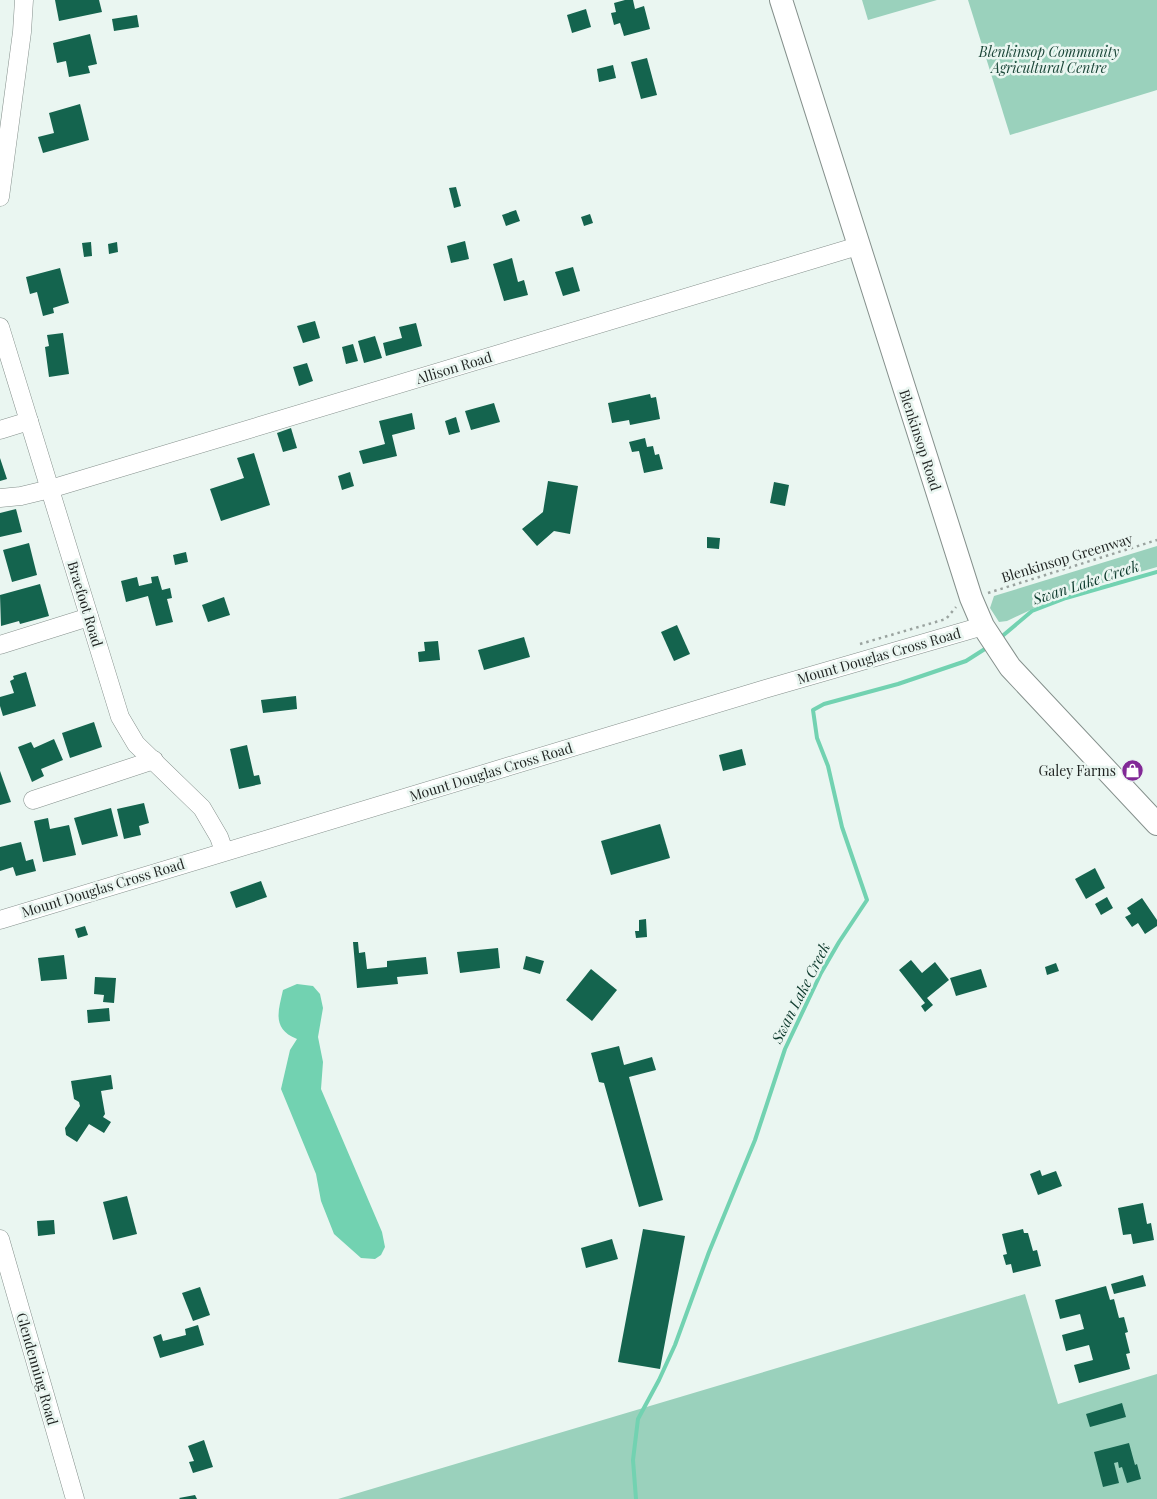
<svg xmlns="http://www.w3.org/2000/svg" width="1157" height="1499" font-family="'Playfair Display',serif">
<style>
.green{fill:#9ad1bc}
.water{fill:#72d2b1}
.lines{fill:none;stroke-linecap:round;stroke-linejoin:round}
.stream{stroke:#72d2b1;stroke-width:4}
.building{fill:#14644e}
.minor-casing{stroke:#85908c;stroke-width:19}
.major-casing{stroke:#85908c;stroke-width:24}
.path{stroke:#9aa39f;stroke-width:2.5;stroke-dasharray:2.5 4;stroke-linecap:butt}
.minor{stroke:#fff;stroke-width:18}
.major{stroke:#fff;stroke-width:22}
.labels{text-anchor:middle;stroke-width:5;stroke-linejoin:round;paint-order:stroke}
.park-label{font-size:14px;font-style:italic;fill:#1c4739;stroke:#eaf6f1}
.street-label{font-size:14px;fill:#1f2321;stroke:#eaf6f1}
.poi-label{font-size:14px;fill:#1f2321;stroke:#eaf6f1;text-anchor:end}
.water-label{font-size:15px;font-style:italic;fill:#0f3b2e;stroke:#eaf6f1}
</style>
<rect width="100%" height="100%" fill="#eaf6f1"/>
<g class="green">
<polygon points="862,0 937,0 868,20"/>
<polygon points="968,0 1157,0 1157,90 1010,135"/>
<polygon points="1157,546 1157,567 1088,587 1056,598 1007,621 999,622 990,608 994,596"/>
<polygon points="1025,1294 1058,1404 1157,1374 1157,1499 338,1499"/>
</g>
<path class="water" d="M297 984 313 986 320 994 323 1008 318 1037 323 1062 321 1089 382 1232 385 1247 381 1255 375 1259 361 1258 334 1234 321 1201 316 1174 281 1089 290 1050 297 1039C272 1029 278 1012 283 990Z"/>
<g class="lines">
<g class="stream">
<polyline points="1000,638 1032,611 1066,598 1157,572"/>
<polyline points="636,1499 633,1460 638,1419 659,1380 675,1345 709,1252 755,1140 785,1049 821,973 839,942 867,900 842,827 828,766 817,738 813,710 824,704 898,684 966,661 988,647"/>
</g>
</g>
<g class="building">
<polygon points="55,0 99,0 102,12 59,21"/>
<polygon points="625,0 633,0 635,9 644,6 650,29 624,36 620,23 614,25 611,13 616,12 614,3"/>
<polygon points="586,9 591,27 572,33 567,15"/>
<polygon points="137,15 139,27 114,31 112,19"/>
<polygon points="90,34 97,64 88,66 90,73 69,77 66,61 57,63 53,43"/>
<polygon points="647,58 657,95 641,99 631,62"/>
<polygon points="613,65 616,78 599,82 597,69"/>
<polygon points="80,104 89,140 43,153 38,137 54,133 49,113"/>
<polygon points="456,187 461,206 454,208 449,188"/>
<polygon points="516,210 520,221 506,226 502,215"/>
<polygon points="590,214 593,223 584,226 581,217"/>
<polygon points="465,241 469,259 451,263 447,246"/>
<polygon points="91,242 92,256 84,257 82,243"/>
<polygon points="117,242 118,252 109,254 108,244"/>
<polygon points="512,258 518,282 524,280 528,295 504,301 493,264"/>
<polygon points="573,267 580,291 563,296 555,272"/>
<polygon points="60,268 69,303 53,308 54,313 43,316 37,292 30,294 26,277"/>
<polygon points="315,321 320,338 303,343 297,326"/>
<polygon points="416,323 422,346 386,356 383,343 402,338 399,327"/>
<polygon points="63,333 69,374 49,377 45,347 49,346 47,335"/>
<polygon points="375,336 382,358 364,363 358,341"/>
<polygon points="353,344 358,361 346,364 342,347"/>
<polygon points="307,363 313,381 299,386 293,367"/>
<polygon points="650,394 651,398 656,397 660,419 630,425 629,420 612,423 608,403"/>
<polygon points="494,403 500,422 471,430 465,411"/>
<polygon points="412,413 415,429 392,435 397,456 363,464 359,451 385,444 379,421"/>
<polygon points="456,417 460,432 449,435 445,421"/>
<polygon points="291,428 297,448 283,452 277,433"/>
<polygon points="645,438 647,447 653,446 655,455 659,454 663,469 644,473 639,451 632,452 629,442"/>
<polygon points="254,453 270,505 221,521 210,489 244,478 237,458"/>
<polygon points="0,458 7,479 0,481"/>
<polygon points="350,472 354,486 342,490 338,476"/>
<polygon points="548,481 578,486 570,534 554,531 537,546 522,529 543,512"/>
<polygon points="774,482 789,485 785,506 770,503"/>
<polygon points="16,509 22,532 0,537 0,513"/>
<polygon points="707,537 720,538 719,549 707,548"/>
<polygon points="29,543 37,575 12,582 3,550"/>
<polygon points="186,552 188,562 175,565 173,555"/>
<polygon points="158,576 162,590 170,588 172,598 167,599 173,622 156,626 148,596 126,602 121,581 137,577 139,586 152,583 151,577"/>
<polygon points="40,584 49,616 20,624 19,621 1,626 0,595"/>
<polygon points="224,597 230,615 208,622 202,605"/>
<polygon points="677,625 690,654 674,661 661,632"/>
<polygon points="524,637 530,657 484,670 478,650"/>
<polygon points="438,641 440,660 419,662 418,652 425,651 424,642"/>
<polygon points="26,672 36,706 3,716 0,706 0,697 14,693 10,681 14,679 13,676"/>
<polygon points="296,696 297,709 263,713 261,700"/>
<polygon points="94,722 102,747 70,758 62,733"/>
<polygon points="54,739 63,760 41,769 44,776 32,782 18,747 31,742 34,748"/>
<polygon points="247,745 254,776 259,775 261,784 239,789 230,749"/>
<polygon points="742,749 746,765 723,771 719,755"/>
<polygon points="0,771 11,802 0,805"/>
<polygon points="144,803 149,823 139,826 141,835 124,839 117,809"/>
<polygon points="111,808 118,836 82,845 74,818"/>
<polygon points="48,818 50,829 69,825 76,855 43,862 34,821"/>
<polygon points="660,824 670,858 611,875 601,841"/>
<polygon points="21,842 26,861 33,859 36,871 16,876 13,867 0,871 0,847"/>
<polygon points="1095,868 1105,888 1086,899 1075,879"/>
<polygon points="261,881 267,897 236,908 230,892"/>
<polygon points="1107,897 1113,908 1101,915 1095,904"/>
<polygon points="1142,898 1157,920 1157,926 1145,934 1138,923 1132,927 1125,917 1131,914 1127,908"/>
<polygon points="646,919 647,937 636,938 635,931 639,931 639,920"/>
<polygon points="85,926 88,935 78,938 75,929"/>
<polygon points="353,942 358,942 359,953 365,952 367,969 387,967 387,961 426,957 428,974 397,977 398,984 357,988"/>
<polygon points="498,948 500,968 460,973 457,952"/>
<polygon points="64,955 67,979 41,981 38,958"/>
<polygon points="526,956 544,961 540,974 523,969"/>
<polygon points="911,960 922,973 935,962 949,980 927,998 933,1005 925,1012 921,1006 925,1003 899,970"/>
<polygon points="1056,963 1059,971 1047,975 1045,967"/>
<polygon points="591,969 617,990 592,1021 566,1000"/>
<polygon points="981,969 987,987 956,996 950,978"/>
<polygon points="95,977 116,978 114,1003 103,1002 104,995 94,994"/>
<polygon points="109,1008 110,1021 88,1023 87,1010"/>
<polygon points="619,1046 624,1065 652,1057 656,1070 629,1077 663,1200 639,1207 604,1083 599,1082 591,1053"/>
<polygon points="111,1075 113,1089 101,1091 105,1114 103,1117 111,1122 104,1133 89,1124 77,1142 66,1135 65,1128 80,1106 79,1102 74,1099 71,1081"/>
<polygon points="1040,1170 1042,1176 1056,1171 1062,1186 1038,1195 1030,1174"/>
<polygon points="127,1196 137,1234 113,1240 103,1202"/>
<polygon points="1143,1203 1147,1224 1151,1223 1154,1240 1133,1244 1131,1234 1123,1235 1118,1208"/>
<polygon points="54,1220 55,1234 38,1236 37,1221"/>
<polygon points="643,1229 685,1236 660,1369 618,1362"/>
<polygon points="1023,1229 1024,1233 1028,1233 1033,1251 1037,1250 1041,1266 1013,1273 1011,1264 1006,1265 1003,1255 1007,1254 1002,1234"/>
<polygon points="612,1239 618,1259 586,1268 581,1248"/>
<polygon points="1143,1275 1146,1286 1114,1294 1111,1284"/>
<polygon points="1106,1286 1110,1300 1114,1299 1119,1318 1124,1317 1128,1332 1125,1333 1130,1353 1126,1354 1130,1369 1079,1383 1074,1365 1093,1360 1089,1345 1066,1351 1062,1335 1084,1329 1080,1314 1060,1319 1055,1300"/>
<polygon points="200,1287 210,1315 193,1321 182,1293"/>
<polygon points="198,1325 204,1345 160,1358 153,1337 161,1334 163,1341 186,1335 185,1329"/>
<polygon points="1122,1403 1126,1417 1090,1427 1086,1414"/>
<polygon points="204,1440 213,1467 193,1473 189,1462 194,1461 188,1446"/>
<polygon points="1129,1443 1135,1465 1137,1464 1141,1479 1127,1483 1122,1467 1119,1468 1118,1462 1114,1463 1119,1483 1103,1487 1094,1452"/>
<polygon points="195,1495 197,1499 180,1499 179,1498"/>
</g>
<g class="lines">
<defs>
<g id="minor">
<polyline points="0,197 22,32 24,0"/>
<polyline points="0,327 120,717 136,744 202,808 219,837 224,851"/>
<polyline points="0,430 29,421"/>
<polyline points="0,498 21,496 50,489 858,246"/>
<polyline points="0,645 89,617"/>
<polyline points="33,800 154,760"/>
<polyline points="0,920 765,689 983,626"/>
<polyline points="0,1239 75,1499"/>
</g>
<polyline id="major" points="781,0 971,598 983,626 1010,667 1157,824"/>
</defs>
<use href="#minor" class="minor-casing"/>
<use href="#major" class="major-casing"/>
<g class="path">
<polyline points="988,593 1157,540"/>
<polyline points="860,644 946,619 956,607"/>
</g>
<use href="#minor" class="minor"/>
<use href="#major" class="major"/>
</g>
<defs>
<symbol id="shop-disc" viewBox="-11 -11 22 22"><circle r="9.5" fill="#812996" stroke="#eaf6f1"/><path d="M-5-2.5h2.3a2.7 3.5 0 0 1 5.4 0H5L5.5 6h-11ZM-1.5-2.5h3a1.5 2.3 0 0 0-3 0Z" fill="#fff"/></symbol>
</defs>
<g fill-rule="evenodd">
<use href="#shop-disc" x="1120" y="758" width="25" height="25"/>
</g>
<g class="labels">
<g class="park-label">
<text x="1049" y="57">Blenkinsop Community<tspan x="1049" dy="16">Agricultural Centre</tspan></text>
</g>
<g class="street-label">
<text transform="translate(454 368) rotate(-17)" y="5">Allison Road</text>
<text transform="translate(920 440) rotate(72)" y="5">Blenkinsop Road</text>
<text transform="translate(1067 558) rotate(-17)" y="5">Blenkinsop Greenway</text>
<text transform="translate(85 604) rotate(73)" y="5">Braefoot Road</text>
<text transform="translate(879 656) rotate(-16)" y="5">Mount Douglas Cross Road</text>
<text transform="translate(491 772) rotate(-17)" y="5">Mount Douglas Cross Road</text>
<text transform="translate(103 888) rotate(-17)" y="5">Mount Douglas Cross Road</text>
<text transform="translate(37 1369) rotate(74)" y="5">Glendenning Road</text>
</g>
<g class="poi-label">
<text x="1116" y="776">Galey Farms</text>
</g>
<g class="water-label">
<text transform="translate(1086 583) rotate(-18)" y="5">Swan Lake Creek</text>
<text transform="translate(801 993) rotate(-63)" y="5">Swan Lake Creek</text>
</g>
</g>
</svg>
